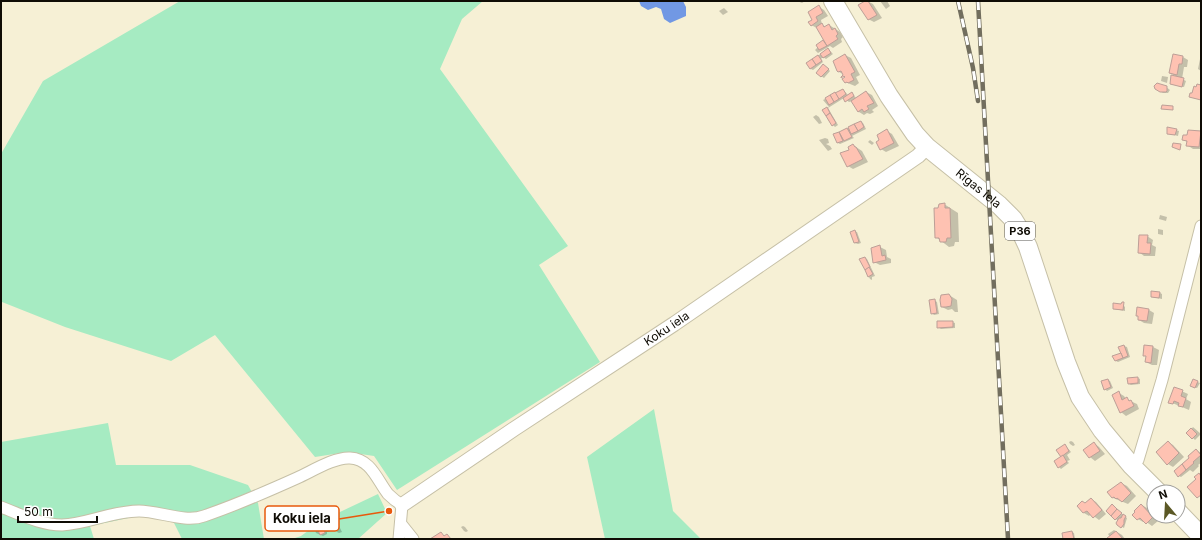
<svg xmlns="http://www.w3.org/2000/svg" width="1202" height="540" font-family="Inter,sans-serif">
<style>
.green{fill:#a6ebc2}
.water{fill:#7198e4}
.shadow{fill:#0003}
.building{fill:#fec2b2;stroke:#bc9f97}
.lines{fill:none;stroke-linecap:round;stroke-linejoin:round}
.minor-casing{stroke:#c6c0a7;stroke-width:13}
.tertiary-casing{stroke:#c6c0a7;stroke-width:16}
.primary-casing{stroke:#c6c0a7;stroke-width:20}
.minor{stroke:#fff;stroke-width:11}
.tertiary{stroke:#fff;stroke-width:14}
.primary{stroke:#fff;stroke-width:18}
.rail-casing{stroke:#726e5e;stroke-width:4.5}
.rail{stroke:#fff;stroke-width:3;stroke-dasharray:9;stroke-linecap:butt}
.labels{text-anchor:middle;stroke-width:3.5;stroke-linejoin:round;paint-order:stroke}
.shield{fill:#fff;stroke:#575550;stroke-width:1}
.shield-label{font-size:11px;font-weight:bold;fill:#0f0c05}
.street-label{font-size:12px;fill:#0f0c05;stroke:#fff}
.leader{fill:none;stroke:#e8590c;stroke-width:1.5}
.callout-dot{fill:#e8590c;stroke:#fff;stroke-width:1.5}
.callout{fill:#fff;stroke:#e8590c;stroke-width:1.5}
.callout-label{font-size:13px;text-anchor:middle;font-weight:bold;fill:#0f0c05}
</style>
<rect width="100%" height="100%" fill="#f6f0d5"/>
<g class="green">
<polygon points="180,1 483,1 462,19 440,69 568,246 539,265 600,362 397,490 374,456 347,452 315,457 215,335 171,361 65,327 2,302 1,154 43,81"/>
<polygon points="654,409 673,511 701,539 605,539 587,457"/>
<polygon points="108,423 116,465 190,465 248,485 258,503 264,539 182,539 173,521 138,516 90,526 94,539 1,539 1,442"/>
<polygon points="378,494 387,513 358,539 292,539 301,536 323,520"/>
</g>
<polygon class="water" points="639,1 683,1 686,7 686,16 670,23 664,19 661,9 656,7 648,10 641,6"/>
<g class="shadow">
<polygon points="797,1 805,1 802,3"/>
<polygon points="867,1 873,4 882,18 874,22 868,19"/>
<polygon points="880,1 887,1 890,6 886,9"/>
<polygon points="819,7 824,10 828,16 821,20 822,25 826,27 829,25 834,28 840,32 843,37 841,39 842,42 833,48 830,46 818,53 815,50 818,47 817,45 825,40 817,28 811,25"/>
<polygon points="724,8 728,12 723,15 719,11"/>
<polygon points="828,49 833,54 826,59 823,57 821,59 823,62 813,70 811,69 807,63"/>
<polygon points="845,55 851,58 860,75 856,77 859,83 855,86 845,82 846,78 845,75 839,72 834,61"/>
<polygon points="1183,57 1188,60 1187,67 1184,67 1182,79 1186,81 1184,87 1171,84 1177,77 1170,73"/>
<polygon points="1200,59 1201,59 1201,71 1198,69"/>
<polygon points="826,67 830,71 824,78 821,76"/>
<polygon points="1162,76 1168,77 1167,83 1161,81"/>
<polygon points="1166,87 1170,90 1168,93 1163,93 1156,89"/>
<polygon points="843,90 848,95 852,93 856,98 866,92 872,95 878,106 872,110 874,112 870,114 867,113 864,115 859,112 852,101 849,102 844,98 828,108 838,125 835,127 833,125 823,110 829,107 823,100"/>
<polygon points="816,115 819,117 822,123 819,124 813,117"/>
<polygon points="861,122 863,123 866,129 852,136 854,138 840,144 838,143 834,135"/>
<polygon points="1176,130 1179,131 1178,136 1170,134"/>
<polygon points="887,131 892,134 899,146 886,152 881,149"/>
<polygon points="1200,132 1201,149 1193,149 1187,145 1188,142 1183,140"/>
<polygon points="825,138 828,139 829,143 826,144 830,146 832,149 828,151 819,140"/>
<polygon points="870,140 874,143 872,145 868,142"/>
<polygon points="853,145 862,151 868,162 853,169 848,166 851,151"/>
<polygon points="944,204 958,213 959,242 955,242 954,246 949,247 936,237 939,209"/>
<polygon points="1160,215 1167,217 1166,221 1159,219"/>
<polygon points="1158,229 1163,230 1163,235 1158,234"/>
<polygon points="854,231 857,232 861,243 858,244 855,243"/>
<polygon points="1147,236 1153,240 1152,245 1156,247 1155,256 1144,256 1139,252"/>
<polygon points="880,247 886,250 887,257 891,259 891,263 880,265 874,262"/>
<polygon points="865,258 867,259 875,276 872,277 872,280 870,279 860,260"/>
<polygon points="1160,293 1162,294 1162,299 1152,297"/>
<polygon points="949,295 957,300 958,312 955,312 952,309 948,310 942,307"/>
<polygon points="934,300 937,302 939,314 934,315 932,313"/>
<polygon points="1123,305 1125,307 1125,311 1114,309"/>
<polygon points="1149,310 1154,313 1152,324 1144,323 1139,320 1139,316"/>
<polygon points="952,322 955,323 955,328 941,329 938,327"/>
<polygon points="1124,346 1127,347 1130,357 1118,362 1116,361 1114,356 1122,353"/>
<polygon points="1145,346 1153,347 1159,350 1157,365 1152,365 1146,362 1147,357 1144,355"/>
<polygon points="1138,378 1140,379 1140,384 1131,385 1129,384"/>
<polygon points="1108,380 1110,381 1113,388 1107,391 1105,389"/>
<polygon points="1193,380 1200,383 1197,388 1193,387"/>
<polygon points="1175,388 1188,394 1186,399 1191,402 1189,410 1170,402"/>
<polygon points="1119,393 1124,396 1126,399 1137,404 1139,409 1126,416 1121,412"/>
<polygon points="1193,427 1201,434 1195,440 1188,433"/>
<polygon points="1071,441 1073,442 1075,445 1073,446 1070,444 1069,442"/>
<polygon points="1168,442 1173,445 1184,457 1173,467 1168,464 1157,452"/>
<polygon points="1094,443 1099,447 1105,454 1095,461 1090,457"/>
<polygon points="1065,445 1071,452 1067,455 1070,460 1067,461 1069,463 1061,469 1059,467"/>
<polygon points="1196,450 1201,453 1201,463 1198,465 1199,466 1193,472 1190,470 1181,477 1179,476"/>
<polygon points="1121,483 1127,486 1136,496 1128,504 1113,498 1109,492"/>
<polygon points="1091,499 1096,502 1106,514 1099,520 1091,514 1089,516 1084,513 1085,504"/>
<polygon points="1142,505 1147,508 1158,521 1152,526 1145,521 1143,522 1138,519"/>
<polygon points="1114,507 1127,518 1124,528 1117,524 1118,521 1107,511"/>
<polygon points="335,521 337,522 342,532 339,533 337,532 333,525 330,523"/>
<polygon points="328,524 331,527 329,528 330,531 327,532 327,534 323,536 316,533 315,530"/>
<polygon points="463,526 465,527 468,531 466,532 464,531 461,527"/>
<polygon points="1114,530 1122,535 1125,539 1109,539 1110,537 1108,534"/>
<polygon points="1072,532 1074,533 1075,539 1064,539"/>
</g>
<g class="building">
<polygon points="865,1 868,1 877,15 868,20 858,5"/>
<polygon points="819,5 823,13 816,17 818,21 811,26 808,22 812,20 808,12"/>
<polygon points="822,23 824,27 829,24 832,30 835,28 838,34 836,36 838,39 827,46 816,27"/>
<polygon points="823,40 827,46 819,50 816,45"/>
<polygon points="828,48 831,53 823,58 820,54"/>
<polygon points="845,54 855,72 851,74 854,80 848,83 847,82 845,83 842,79 845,77 844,76 841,78 841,77 843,75 841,71 838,72 837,71 833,61"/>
<polygon points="1173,54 1183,56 1182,64 1179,64 1177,75 1169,73"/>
<polygon points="818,55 822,61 816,65 812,59"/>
<polygon points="812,59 816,65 810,69 806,63"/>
<polygon points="823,64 829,69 821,77 816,73"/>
<polygon points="1171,75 1184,78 1182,87 1170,84"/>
<polygon points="1157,83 1167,86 1167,91 1166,92 1160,92 1155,89 1154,86"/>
<polygon points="1197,84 1201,85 1201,100 1189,97 1190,93 1192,93 1194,86 1196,87"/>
<polygon points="843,89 846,94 839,99 835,93"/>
<polygon points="866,91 874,103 867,106 869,109 864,112 862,109 858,112 851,101"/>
<polygon points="835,92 839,99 834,102 830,95"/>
<polygon points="852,92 854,96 845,102 843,98"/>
<polygon points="830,95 834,102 829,105 825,98"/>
<polygon points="1162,105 1173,106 1173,110 1161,109"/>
<polygon points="827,107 830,113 826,116 822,110"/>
<polygon points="830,113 836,123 832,126 826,116"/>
<polygon points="861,121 864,127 858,131 854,124"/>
<polygon points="854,124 858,131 851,134 848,127"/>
<polygon points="1167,127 1177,129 1175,135 1167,134"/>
<polygon points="847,128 852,137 844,141 839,132"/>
<polygon points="887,129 894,143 880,150 876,142 879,140 877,135"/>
<polygon points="1188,130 1201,131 1199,147 1186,146 1187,141 1182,140 1183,135 1187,135"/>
<polygon points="839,132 843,141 837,143 833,134"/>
<polygon points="1173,143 1181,144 1180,150 1172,147"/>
<polygon points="853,144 855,147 856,147 863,159 847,167 840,153 849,150 848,147"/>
<polygon points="945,203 945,208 950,208 951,238 947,238 946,242 940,242 939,238 935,238 934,208 938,208 939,204"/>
<polygon points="855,230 859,242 854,243 850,232"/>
<polygon points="1139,235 1148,235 1147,243 1151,243 1150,254 1138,253"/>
<polygon points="880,245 882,256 885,255 886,260 873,263 871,248"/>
<polygon points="865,257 870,267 865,270 859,259"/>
<polygon points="869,267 873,274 868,277 865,270"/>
<polygon points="1151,291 1160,292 1159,298 1151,297"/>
<polygon points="949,294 952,299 951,306 946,307 941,307 940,300 941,295"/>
<polygon points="935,299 937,313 931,314 929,300"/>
<polygon points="1122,302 1124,302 1123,310 1113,309 1113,303 1121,304"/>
<polygon points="1137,307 1149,309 1147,321 1138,320 1138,316 1136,316"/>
<polygon points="937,321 953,321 953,327 937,328"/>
<polygon points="1124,345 1128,356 1123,358 1118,347"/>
<polygon points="1144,345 1153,346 1151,363 1145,362 1146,356 1143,356"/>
<polygon points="1121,353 1123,358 1115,361 1112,356"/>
<polygon points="1138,377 1138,383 1128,384 1127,378"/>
<polygon points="1108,379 1111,387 1104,390 1101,381"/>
<polygon points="1193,379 1198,381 1195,388 1190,386"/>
<polygon points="1174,387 1183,390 1181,396 1186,398 1183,407 1178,406 1179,403 1174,401 1173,404 1168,403"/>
<polygon points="1119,391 1122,400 1127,397 1129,401 1131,400 1134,406 1120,413 1112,395"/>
<polygon points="1191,428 1197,434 1192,439 1186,433"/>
<polygon points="1168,441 1179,453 1167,465 1156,452"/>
<polygon points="1094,442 1100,451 1089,458 1083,450"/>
<polygon points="1065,444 1069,451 1061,457 1056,450"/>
<polygon points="1196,449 1201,455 1193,462 1194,463 1186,470 1182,464 1189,458 1188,456"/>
<polygon points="1063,455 1067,462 1058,468 1054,461"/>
<polygon points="1182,464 1186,470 1178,477 1174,471"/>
<polygon points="1199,473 1201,476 1201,495 1197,498 1187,487 1196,479 1194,477"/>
<polygon points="1121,482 1131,493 1122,502 1117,498 1116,499 1114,497 1112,498 1107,492"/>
<polygon points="1091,498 1102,510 1093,518 1087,511 1083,513 1077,506 1082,501 1085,503"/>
<polygon points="1112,504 1117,509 1111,516 1106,511"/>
<polygon points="1141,504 1153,517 1146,524 1140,518 1137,520 1132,515 1135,512 1134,511"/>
<polygon points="1117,509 1122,513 1115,520 1111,516"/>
<polygon points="1123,514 1126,516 1124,520 1124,524 1121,528 1117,525 1116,523 1119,518 1121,518"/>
<polygon points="322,525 325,533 320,535 317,528"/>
<polygon points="1072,531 1074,539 1063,539 1062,533"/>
<polygon points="1116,531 1123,539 1107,539 1107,538"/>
<polygon points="441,532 444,536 447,534 451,539 430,539"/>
</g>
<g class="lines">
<defs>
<g id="minor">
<polyline points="1132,466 1138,460 1162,380 1201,226"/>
<path d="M1 507C20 514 40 525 62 525 87 524 112 511 139 511 159 511 185 523 204 516 236 505 266 492 297 478 311 472 334 457 350 458 371 459 377 480 388 494 392 498 397 502 402 505L399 539"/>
<polyline points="401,524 413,539"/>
</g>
<g id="tertiary">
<path id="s1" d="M402 505 514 429 674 324 918 156 927 147"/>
</g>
<g id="primary">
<path id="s2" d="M833 1 889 96 915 134 927 147 999 205 1013 219 1021 232 1028 247 1066 362 1080 397 1102 430 1132 466 1158 492"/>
<polyline points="1178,512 1201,536"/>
</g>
</defs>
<use href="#minor" class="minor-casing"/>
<use href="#tertiary" class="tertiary-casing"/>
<use href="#primary" class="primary-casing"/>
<use href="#minor" class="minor"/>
<use href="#tertiary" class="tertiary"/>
<use href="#primary" class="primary"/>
<defs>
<g id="rail">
<polyline points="958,1 973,68 978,101"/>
<polyline points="978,1 1008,539"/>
</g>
</defs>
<use href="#rail" class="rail-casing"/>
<use href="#rail" class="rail"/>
</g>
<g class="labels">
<rect class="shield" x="1005" y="222" width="30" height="18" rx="3"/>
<g class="shield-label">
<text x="1020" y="235">P36</text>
</g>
<g class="street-label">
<text dy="4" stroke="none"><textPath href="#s2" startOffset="240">Rīgas iela</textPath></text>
<text dy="4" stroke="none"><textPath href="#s1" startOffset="318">Koku iela</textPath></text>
</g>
</g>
<path class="leader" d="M389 511L339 519"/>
<circle class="callout-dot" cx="389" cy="511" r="4"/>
<rect class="callout" x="265" y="506" width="74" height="25" rx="4"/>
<g class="callout-label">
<text x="302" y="523">Koku iela</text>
</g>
<rect width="1202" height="540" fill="none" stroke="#0f0c05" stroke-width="4"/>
<g transform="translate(1166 504) rotate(342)"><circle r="19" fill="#ffffff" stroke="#9f9e9b"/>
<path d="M0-3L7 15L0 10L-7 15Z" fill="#5b5825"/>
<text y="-6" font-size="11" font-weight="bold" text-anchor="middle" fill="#0f0c05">N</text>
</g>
<path d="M18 516v6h79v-6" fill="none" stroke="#0f0c05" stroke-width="2"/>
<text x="24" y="516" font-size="12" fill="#0f0c05" stroke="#ffffff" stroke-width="3" paint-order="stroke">50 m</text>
</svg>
